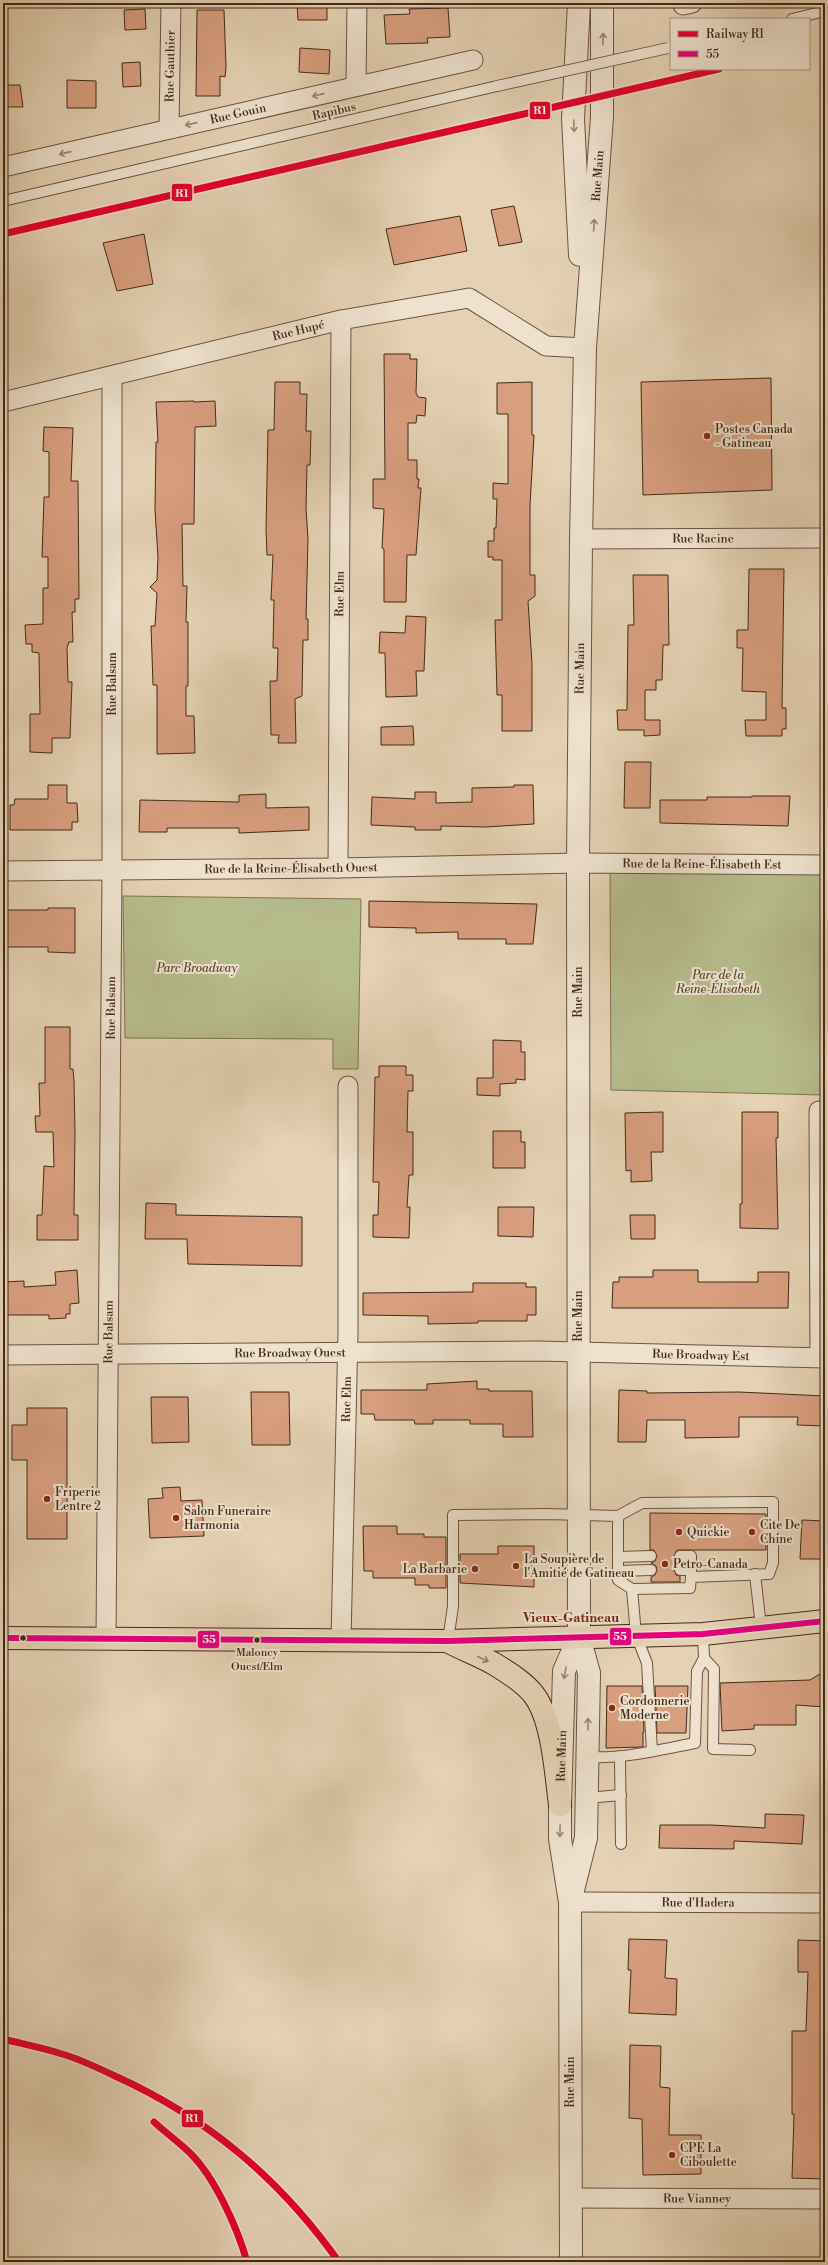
<svg xmlns="http://www.w3.org/2000/svg" width="828" height="2265" font-family="'Libre Bodoni',serif">
<style>
.green{fill:#b6bb8c;stroke:#7e7252}
.building{fill:#d89f7f;stroke:#452919}
.lines{fill:none;stroke-linecap:round;stroke-linejoin:round}
.service-casing{stroke:#6d5340;stroke-width:12}
.minor-casing{stroke:#6d5340;stroke-width:21}
.tertiary-casing{stroke:#6d5340;stroke-width:24}
.primary-casing{stroke:#452919;stroke-width:24}
.service{stroke:#eee2ce;stroke-width:10}
.minor{stroke:#eee2ce;stroke-width:19}
.tertiary{stroke:#eee2ce;stroke-width:22}
.primary{stroke:#e5d2b4;stroke-width:22}
.service-bridge-casing{stroke:#6d5340;stroke-width:12;stroke-linecap:butt}
.service-bridge{stroke:#eee2ce;stroke-width:10}
.bus-1-casing{stroke:#eee2ce;stroke-width:9}
.bus-1{stroke:#e5007d;stroke-width:6}
.rail-1-casing{stroke:#eee2ce;stroke-width:10}
.rail-1{stroke:#e4002b;stroke-width:7}
.oneway{stroke:#9a8674}
.oneway2{stroke:#957e66}
.poi-dot{fill:#8f2418;stroke:#eee2ce;stroke-width:1.5}
.bus-dot{fill:#452919;stroke:#eee2ce;stroke-width:1.5}
.labels{text-anchor:middle;stroke-width:4;stroke-linejoin:round;paint-order:stroke}
.bus-label{font-size:11px;fill:#452919;stroke:#eee2ce}
.street-label{font-size:12px;fill:#452919;stroke:#eee2ce}
.poi-label{font-size:12px;fill:#452919;stroke:#eee2ce;text-anchor:start}
.park-label{font-size:12px;font-style:italic;fill:#5c4630;stroke:#eee2ce}
.neighbourhood-label{font-size:13px;font-weight:bold;fill:#7a1f14;stroke:#eee2ce}
.line-badge{stroke:#eee2ce;stroke-width:1.5}
.badge-label{font-size:11px;text-anchor:middle;font-weight:bold;fill:#fff}
</style>
<rect width="100%" height="100%" fill="#e5d2b4"/>
<filter id="stains"><feTurbulence type="fractalNoise" baseFrequency=".005" numOctaves="4"/><feColorMatrix values="0 0 0 0 .2 0 0 0 0 .09 0 0 0 0 .02 0 0 0 .5 -.17"/></filter>
<radialGradient id="worn" r=".72"><stop offset=".6" stop-color="#630" stop-opacity="0"/><stop offset="1" stop-color="#630" stop-opacity=".3"/></radialGradient>
<g class="green">
<polygon points="610,868 825,873 825,1095 611,1090"/>
<polygon points="123,896 361,899 358,1069 333,1069 333,1039 125,1038"/>
</g>
<g class="building">
<polygon points="297,3 327,3 327,20 298,20"/>
<polygon points="448,8 450,37 427,38 428,43 386,44 384,15 410,14 409,9"/>
<polygon points="145,9 146,29 125,30 124,10"/>
<polygon points="197,10 224,10 226,67 225,77 220,76 220,96 196,96"/>
<polygon points="300,48 330,50 329,74 299,72"/>
<polygon points="140,62 141,86 123,87 122,63"/>
<polygon points="67,80 96,81 96,108 67,108"/>
<polygon points="3,85 20,85 23,107 3,107"/>
<polygon points="514,206 522,242 499,246 491,210"/>
<polygon points="460,216 467,251 394,265 386,229"/>
<polygon points="144,234 153,284 117,291 103,243"/>
<polygon points="384,354 410,354 410,359 417,359 416,393 418,397 426,398 425,416 417,415 416,423 408,423 408,460 417,460 417,479 419,479 418,488 421,488 416,555 407,555 406,602 384,602 384,549 382,548 384,509 373,508 373,479 385,479"/>
<polygon points="771,378 772,490 643,495 641,382"/>
<polygon points="275,382 300,382 300,394 307,394 306,431 311,431 310,465 307,465 306,508 308,539 306,619 308,619 308,640 303,640 302,696 295,699 296,743 278,743 279,735 271,735 270,681 277,681 278,648 273,648 274,600 271,600 273,555 267,555 266,530 268,430 274,430"/>
<polygon points="532,382 532,435 534,435 530,505 530,575 535,575 535,596 528,601 532,664 532,731 502,731 502,695 497,695 495,620 502,620 502,560 493,560 493,557 488,557 488,541 494,541 494,528 496,528 497,499 493,499 493,483 508,484 508,414 497,414 497,383"/>
<polygon points="194,401 194,402 215,401 216,426 195,427 194,524 182,524 183,586 187,586 186,622 188,622 188,686 186,686 186,716 194,716 195,753 157,754 157,685 153,685 151,626 155,626 157,593 150,587 157,580 158,557 155,510 156,442 158,442 156,402"/>
<polygon points="44,427 73,428 71,481 78,481 79,599 75,599 75,612 72,612 73,642 69,642 67,648 68,682 72,682 70,738 52,738 52,753 30,752 30,714 40,714 39,653 32,652 32,644 26,644 25,625 43,624 43,588 48,588 48,557 42,557 44,497 49,497 49,452 43,451"/>
<polygon points="749,569 784,569 782,708 786,708 786,729 782,729 782,736 746,736 745,720 766,720 766,692 742,691 743,648 737,648 737,630 748,630"/>
<polygon points="633,575 668,575 669,645 663,645 662,680 656,680 656,690 645,690 645,720 660,720 660,735 644,736 644,730 618,730 617,710 627,710 628,625 634,625"/>
<polygon points="406,616 426,617 424,671 416,671 417,696 386,697 385,653 379,653 380,632 405,633"/>
<polygon points="413,726 414,745 381,745 381,727"/>
<polygon points="625,762 651,762 650,808 624,808"/>
<polygon points="48,785 67,785 67,803 77,803 78,822 72,822 72,830 10,830 10,805 14,805 15,799 48,799"/>
<polygon points="514,785 533,785 534,824 486,827 441,826 441,830 415,830 415,827 371,825 372,797 415,799 415,792 436,792 436,803 472,802 472,788 514,787"/>
<polygon points="266,794 266,808 309,807 309,830 239,833 239,828 167,828 167,832 139,832 140,800 239,802 239,795"/>
<polygon points="752,796 790,796 788,826 660,823 660,800 707,800 707,797 752,797"/>
<polygon points="369,901 537,904 533,944 506,944 506,939 458,939 458,932 416,933 416,928 369,927"/>
<polygon points="48,908 75,908 75,953 48,952 48,947 3,947 3,910 48,910"/>
<polygon points="45,1027 70,1027 70,1069 73,1069 74,1080 75,1132 74,1215 78,1215 78,1240 37,1240 37,1215 42,1215 44,1166 54,1167 53,1132 36,1132 35,1116 40,1116 39,1083 45,1083"/>
<polygon points="493,1040 521,1041 521,1052 525,1052 525,1080 516,1079 516,1083 500,1084 500,1096 477,1095 477,1078 493,1078"/>
<polygon points="379,1066 406,1066 406,1075 413,1075 413,1091 408,1091 407,1132 413,1132 413,1175 409,1175 407,1207 410,1207 409,1238 373,1237 373,1215 378,1215 379,1182 373,1182 375,1077 379,1077"/>
<polygon points="663,1112 663,1152 651,1152 652,1181 631,1182 631,1170 626,1171 625,1113"/>
<polygon points="742,1112 778,1112 778,1138 776,1138 778,1229 740,1228 740,1204 742,1204"/>
<polygon points="493,1131 521,1131 521,1142 525,1142 525,1168 493,1168"/>
<polygon points="146,1203 176,1204 176,1215 302,1217 302,1266 188,1264 187,1239 145,1239"/>
<polygon points="498,1207 534,1207 533,1237 498,1236"/>
<polygon points="630,1215 655,1215 655,1239 631,1239"/>
<polygon points="77,1270 79,1303 70,1304 70,1314 66,1314 66,1318 49,1319 49,1315 3,1315 3,1282 24,1281 24,1287 56,1285 55,1272"/>
<polygon points="653,1270 698,1270 698,1282 758,1282 758,1272 789,1272 788,1308 612,1308 613,1282 619,1282 619,1277 653,1277"/>
<polygon points="473,1283 526,1283 526,1287 536,1287 536,1315 527,1315 527,1321 478,1321 478,1323 428,1324 428,1316 363,1315 363,1293 473,1292"/>
<polygon points="477,1381 477,1389 489,1389 489,1391 532,1391 533,1437 503,1437 503,1424 470,1424 470,1420 433,1420 433,1424 415,1424 414,1420 375,1420 374,1414 361,1414 361,1390 427,1390 427,1384"/>
<polygon points="619,1390 647,1391 647,1393 739,1392 825,1396 825,1426 797,1425 798,1417 739,1417 739,1437 685,1438 685,1420 647,1420 646,1442 618,1442"/>
<polygon points="251,1392 289,1392 290,1445 252,1445"/>
<polygon points="151,1397 188,1397 189,1442 152,1443"/>
<polygon points="27,1408 67,1408 67,1539 27,1539 27,1460 12,1460 12,1425 27,1425"/>
<polygon points="180,1487 181,1501 202,1500 204,1536 150,1538 148,1499 163,1498 162,1488"/>
<polygon points="650,1513 766,1514 766,1550 677,1550 674,1556 680,1564 675,1566 674,1570 676,1575 680,1576 680,1582 651,1582 651,1577 655,1575 657,1570 656,1566 651,1563 655,1561 657,1556 654,1550 650,1550"/>
<polygon points="802,1520 825,1521 825,1559 800,1559"/>
<polygon points="363,1526 397,1526 397,1534 424,1534 424,1537 446,1537 446,1588 429,1588 429,1585 415,1585 415,1578 373,1578 373,1571 364,1571"/>
<polygon points="498,1546 534,1546 534,1587 460,1583 460,1554 498,1554"/>
<polygon points="825,1671 825,1707 796,1705 796,1725 754,1725 754,1729 722,1731 720,1683 810,1680"/>
<polygon points="607,1686 642,1686 644,1732 643,1732 643,1747 606,1748"/>
<polygon points="655,1686 688,1686 686,1733 657,1733"/>
<polygon points="765,1814 804,1815 802,1844 734,1841 734,1849 659,1848 660,1825 711,1825 765,1828"/>
<polygon points="629,1939 667,1940 665,1978 677,1979 676,2015 629,2013 631,1970 628,1970"/>
<polygon points="798,1940 825,1941 825,2179 792,2178 794,2114 792,2114 792,2031 806,2031 808,1972 798,1972"/>
<polygon points="630,2045 661,2046 660,2087 670,2088 669,2135 701,2135 701,2174 643,2175 642,2119 629,2118"/>
</g>
<g class="lines">
<defs>
<g id="service">
<polyline points="792,19 825,11"/>
<polyline points="3,201 497,86"/>
<polyline points="680,1556 691,1556 691,1577"/>
<polyline points="618,1557 651,1556"/>
<polyline points="680,1570 691,1570"/>
<polyline points="618,1571 651,1570"/>
<polyline points="755,1574 761,1627"/>
<polyline points="632,1589 636,1635 647,1663 652,1751"/>
<polyline points="448,1641 453,1606 453,1515 547,1514 618,1516 618,1580 632,1589 690,1588 691,1577 769,1574 773,1563 773,1502 642,1503 618,1516"/>
<polyline points="704,1658 714,1669 713,1749 750,1750"/>
<polyline points="620,1756 621,1844"/>
<path d="M588 1757C623 1759 659 1750 695 1743L697 1671 704 1658 703 1634"/>
<polyline points="587,1798 621,1795"/>
</g>
<g id="minor">
<polyline points="683,5 692,3"/>
<polyline points="356,86 357,3"/>
<path id="s1" d="M169 129 171 3"/>
<path id="s2" d="M3 167 473 60"/>
<path id="s3" d="M3 402 341 320 469 298 546 346 585 348"/>
<path id="s4" d="M581 539 825 538"/>
<path id="s5" d="M338 868 341 320"/>
<path id="s6" d="M3 871 338 868 578 863 825 865"/>
<polyline points="819,1111 820,1357"/>
<path id="s7" d="M3 1355 537 1351 825 1358"/>
<path id="s8" d="M106 1639 112 870V377"/>
<path id="s9" d="M341 1640 348 1333V1086"/>
<path id="s10" d="M570 1902 825 1903"/>
<path id="s11" d="M570 2198 825 2199"/>
</g>
<g id="tertiary">
<polyline points="579,3 573,119 580,255"/>
<path id="s12" d="M570 1902 586 1838 589 1673 579 1637 578 863 581 539 585 348 602 117V3"/>
<path id="s13" d="M571 2262 570 1902 560 1839V1805L564 1671 579 1637"/>
</g>
<g id="primary">
<polyline points="3,1638 448,1641 703,1634 825,1621"/>
<path d="M449 1642C464 1650 481 1656 496 1665 509 1673 525 1683 534 1695 553 1720 556 1775 560 1805"/>
</g>
</defs>
<use href="#service" class="service-casing"/>
<use href="#minor" class="minor-casing"/>
<use href="#tertiary" class="tertiary-casing"/>
<use href="#primary" class="primary-casing"/>
<use href="#service" class="service"/>
<use href="#minor" class="minor"/>
<use href="#tertiary" class="tertiary"/>
<use href="#primary" class="primary"/>
<defs>
<polyline id="service-bridge" points="497,86 668,48"/>
</defs>
<use href="#service-bridge" class="service-bridge-casing"/>
<use href="#service-bridge" class="service-bridge"/>
<defs>
<polyline id="bus-1" points="3,1638 448,1641 703,1634 825,1621"/>
</defs>
<use href="#bus-1" class="bus-1-casing"/>
<use href="#bus-1" class="bus-1"/>
<defs>
<g id="rail-1">
<polyline points="3,234 719,69"/>
<path d="M3 2039C23 2044 43 2048 62 2054 80 2059 98 2068 115 2076 208 2118 280 2179 339 2262"/>
<path d="M154 2122C166 2133 180 2143 191 2154 215 2178 238 2229 247 2262"/>
</g>
</defs>
<use href="#rail-1" class="rail-1-casing"/>
<use href="#rail-1" class="rail-1"/>
</g>
<defs><path id="oneway-shaft" d="M-6 0H5M1.5-3L5.5 0L1.5 3" fill="none" stroke-width="1.6" stroke-linecap="round" stroke-linejoin="round"/></defs>
<g class="oneway">
<use href="#oneway-shaft" transform="translate(603 39) rotate(-89)"/>
<use href="#oneway-shaft" transform="translate(318 95) rotate(167)"/>
<use href="#oneway-shaft" transform="translate(191 124) rotate(167)"/>
<use href="#oneway-shaft" transform="translate(574 126) rotate(87)"/>
<use href="#oneway-shaft" transform="translate(65 153) rotate(167)"/>
<use href="#oneway-shaft" transform="translate(594 225) rotate(-86)"/>
<use href="#oneway-shaft" transform="translate(565 1673) rotate(100)"/>
<use href="#oneway-shaft" transform="translate(588 1724) rotate(-89)"/>
<use href="#oneway-shaft" transform="translate(560 1831) rotate(91)"/>
</g>
<use class="oneway2" href="#oneway-shaft" transform="translate(483 1659) rotate(25)"/>
<g class="poi-dot">
<circle cx="707" cy="436" r="4"/>
<circle cx="47" cy="1499" r="4"/>
<circle cx="176" cy="1518" r="4"/>
<circle cx="679" cy="1532" r="4"/>
<circle cx="752" cy="1532" r="4"/>
<circle cx="665" cy="1564" r="4"/>
<circle cx="516" cy="1566" r="4"/>
<circle cx="475" cy="1569" r="4"/>
<circle cx="612" cy="1708" r="4"/>
<circle cx="672" cy="2155" r="4"/>
</g>
<g class="bus-dot">
<circle cx="23" cy="1638" r="3.5"/>
<circle cx="257" cy="1640" r="3.5"/>
</g>
<g class="labels">
<g class="bus-label">
<text x="257" y="1656">Maloney<tspan x="257" dy="14">Ouest/Elm</tspan></text>
</g>
<g class="street-label">
<text dy="4" stroke="none"><textPath href="#s1" startOffset="63">Rue Gauthier</textPath></text>
<text transform="translate(334 111) rotate(-13)" y="4">Rapibus</text>
<text dy="4" stroke="none"><textPath href="#s2" startOffset="241">Rue Gouin</textPath></text>
<text dy="4" stroke="none"><textPath href="#s12" startOffset="1730">Rue Main</textPath></text>
<text dy="4" stroke="none"><textPath href="#s3" startOffset="304">Rue Hupé</textPath></text>
<text dy="4" stroke="none"><textPath href="#s4" startOffset="122">Rue Racine</textPath></text>
<text dy="4" stroke="none"><textPath href="#s5" startOffset="274">Rue Elm</textPath></text>
<text dy="4" stroke="none"><textPath href="#s12" startOffset="1237">Rue Main</textPath></text>
<text transform="translate(112 684) rotate(-90)" y="4">Rue Balsam</text>
<text dy="4" stroke="none"><textPath href="#s6" startOffset="699">Rue de la Reine-Élisabeth Est</textPath></text>
<text dy="4" stroke="none"><textPath href="#s6" startOffset="288">Rue de la Reine-Élisabeth Ouest</textPath></text>
<text transform="translate(578 992) rotate(-90)" y="4">Rue Main</text>
<text dy="4" stroke="none"><textPath href="#s8" startOffset="631">Rue Balsam</textPath></text>
<text transform="translate(578 1316) rotate(-90)" y="4">Rue Main</text>
<text dy="4" stroke="none"><textPath href="#s8" startOffset="307">Rue Balsam</textPath></text>
<text dy="4" stroke="none"><textPath href="#s7" startOffset="287">Rue Broadway Ouest</textPath></text>
<text dy="4" stroke="none"><textPath href="#s7" startOffset="698">Rue Broadway Est</textPath></text>
<text dy="4" stroke="none"><textPath href="#s9" startOffset="241">Rue Elm</textPath></text>
<text dy="4" stroke="none"><textPath href="#s13" startOffset="507">Rue Main</textPath></text>
<text dy="4" stroke="none"><textPath href="#s10" startOffset="128">Rue d'Hadera</textPath></text>
<text transform="translate(570 2082) rotate(-90)" y="4">Rue Main</text>
<text dy="4" stroke="none"><textPath href="#s11" startOffset="127">Rue Vianney</textPath></text>
</g>
<g class="poi-label">
<text x="715" y="433">Postes Canada<tspan x="715" dy="14">- Gatineau</tspan></text>
<text x="55" y="1496">Friperie<tspan x="55" dy="14">Lentre 2</tspan></text>
<text x="184" y="1515">Salon Funeraire<tspan x="184" dy="14">Harmonia</tspan></text>
<text x="760" y="1529">Cite De<tspan x="760" dy="14">Chine</tspan></text>
<text x="687" y="1536">Quickie</text>
<text x="524" y="1563">La Soupière de<tspan x="524" dy="14">l'Amitié de Gatineau</tspan></text>
<text x="673" y="1568">Petro-Canada</text>
<text x="467" y="1573" text-anchor="end">La Barbarie</text>
<text x="620" y="1705">Cordonnerie<tspan x="620" dy="14">Moderne</tspan></text>
<text x="680" y="2152">CPE La<tspan x="680" dy="14">Ciboulette</tspan></text>
</g>
<g class="park-label">
<text x="197" y="972">Parc Broadway</text>
<text x="718" y="979">Parc de la<tspan x="718" dy="14">Reine-Élisabeth</tspan></text>
</g>
<g class="neighbourhood-label">
<text x="571" y="1622">Vieux-Gatineau</text>
</g>
</g>
<g class="line-badge">
<rect x="529" y="101" width="22" height="19" rx="4" fill="#e4002b"/>
<rect x="171" y="183" width="22" height="19" rx="4" fill="#e4002b"/>
<rect x="609" y="1627" width="23" height="19" rx="4" fill="#e5007d"/>
<rect x="197" y="1630" width="23" height="19" rx="4" fill="#e5007d"/>
<rect x="181" y="2109" width="23" height="19" rx="4" fill="#e4002b"/>
</g>
<g class="badge-label">
<text x="540" y="114">R1</text>
<text x="182" y="197">R1</text>
<text x="620" y="1640">55</text>
<text x="209" y="1643">55</text>
<text x="192" y="2122">R1</text>
</g>
<rect width="828" height="2265" fill="none" stroke="#e5d2b4" stroke-width="16"/>
<rect x="4" y="4" width="820" height="2257" fill="none" stroke="#452919" stroke-width="2"/>
<rect x="8" y="8" width="812" height="2249" fill="none" stroke="#452919"/>
<rect x="670" y="18" width="140" height="52" fill="#eee2ce" stroke="#aa9886"/>
<rect x="678" y="31" width="20" height="6" fill="#e4002b" stroke="#aa9886"/>
<text x="706" y="38" font-size="12" fill="#452919">Railway R1</text>
<rect x="678" y="51" width="20" height="6" fill="#e5007d" stroke="#aa9886"/>
<text x="706" y="58" font-size="12" fill="#452919">55</text>
<rect width="100%" height="100%" filter="url(#stains)"/>
<rect width="100%" height="100%" fill="url(#worn)"/>
</svg>
